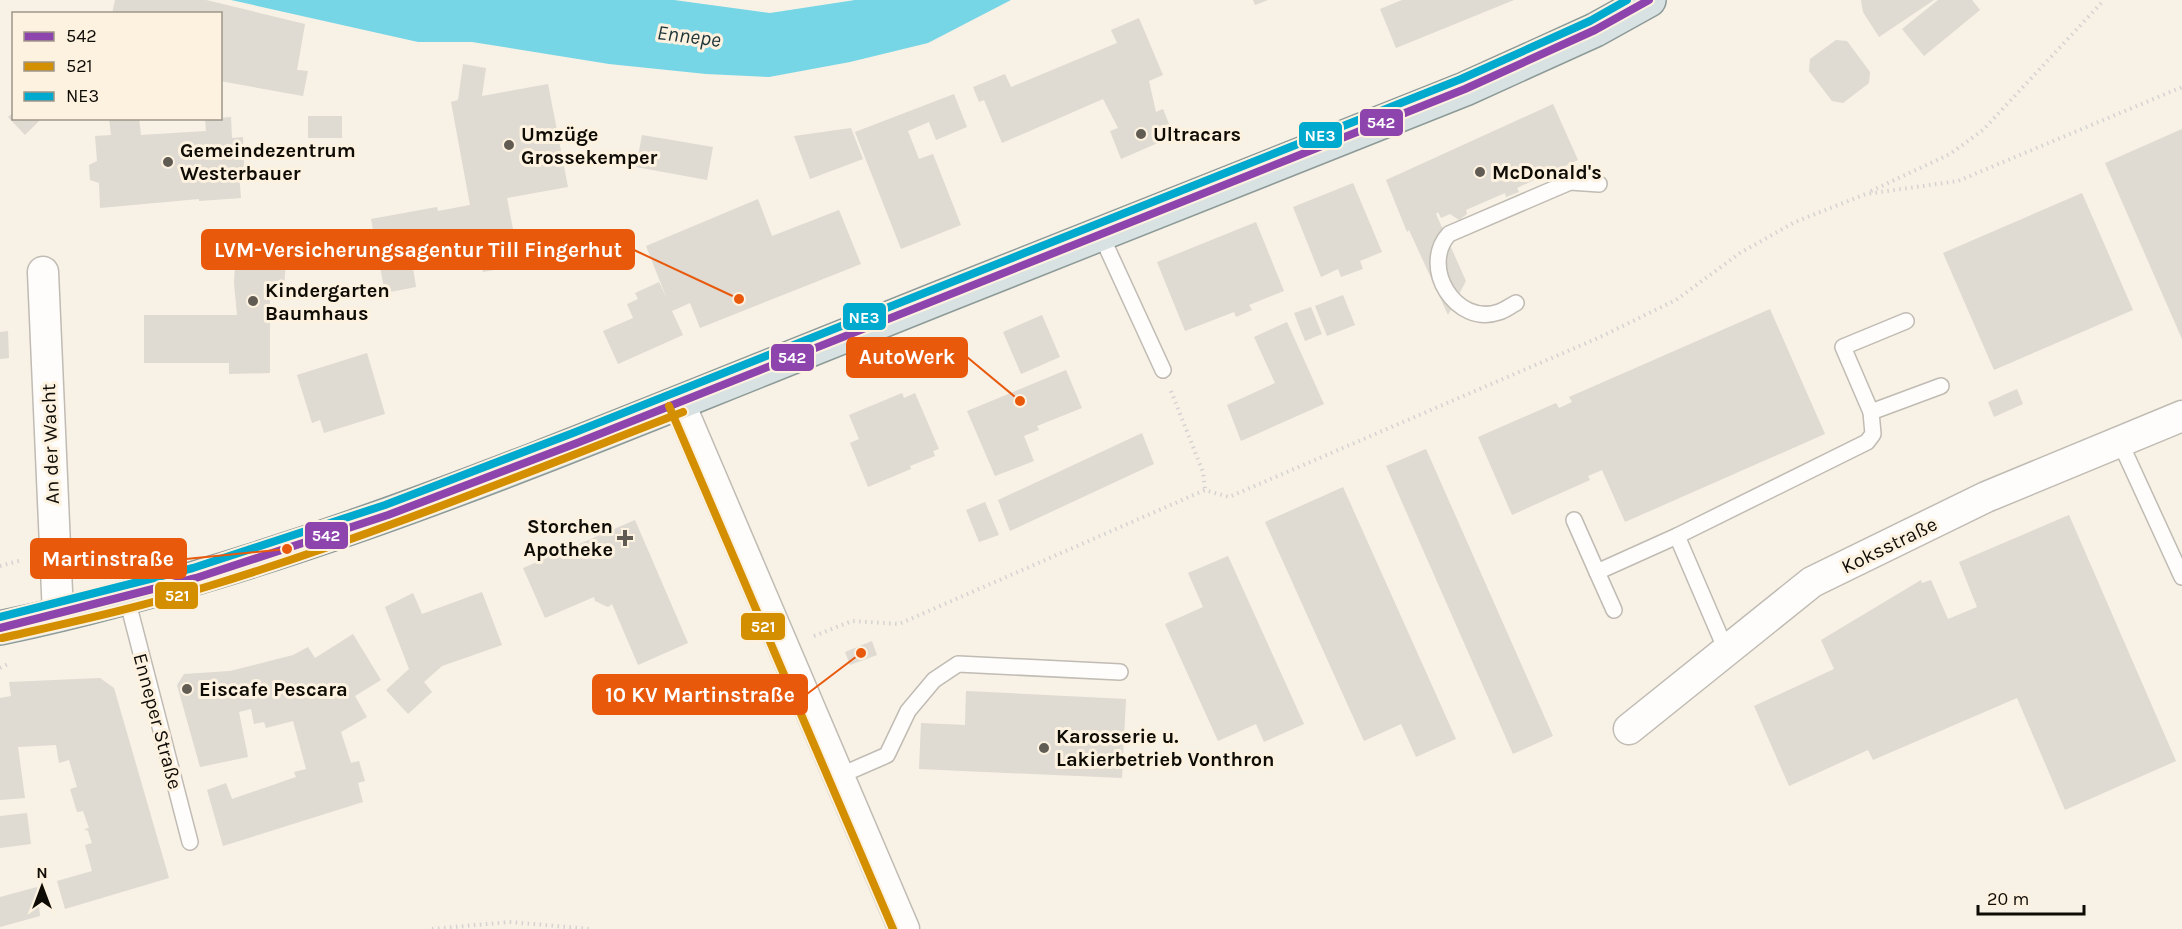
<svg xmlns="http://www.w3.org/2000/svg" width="2182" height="929" font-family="Karla,sans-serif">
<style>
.water{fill:#76d6e6}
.building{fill:#dfdad2}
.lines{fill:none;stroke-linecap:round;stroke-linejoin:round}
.service-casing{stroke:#c0bbb3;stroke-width:18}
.minor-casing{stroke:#c0bbb3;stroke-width:33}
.primary-casing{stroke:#8c9a98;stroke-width:36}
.path{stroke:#d5d3d1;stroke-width:4;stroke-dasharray:1.5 4.5;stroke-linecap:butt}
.service{stroke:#fefdfb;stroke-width:15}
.minor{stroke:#fefdfb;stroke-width:30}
.primary{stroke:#d8e2e2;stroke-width:33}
.bus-1-casing{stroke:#fdf2e0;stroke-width:12}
.bus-2-casing{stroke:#fdf2e0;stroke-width:12}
.bus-3-casing{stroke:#fdf2e0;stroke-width:12}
.bus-1{stroke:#8e44ad;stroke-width:8}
.bus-2{stroke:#d48f01;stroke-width:8}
.bus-3{stroke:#00a9ce;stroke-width:8}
.poi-dot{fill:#605c54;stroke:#fdf2e0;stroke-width:2}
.labels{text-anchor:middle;stroke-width:6;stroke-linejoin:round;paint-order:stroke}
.poi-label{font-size:20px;font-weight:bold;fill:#0f0c06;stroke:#fdf2e0;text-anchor:start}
.street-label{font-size:20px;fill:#0f0c06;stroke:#fdf2e0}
.water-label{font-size:21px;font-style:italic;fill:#1c3338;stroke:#fdf2e0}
.leader{fill:none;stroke:#e8590c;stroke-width:2}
.callout-dot{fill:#e8590c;stroke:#fdf2e0;stroke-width:2}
.callout{fill:#e8590c;stroke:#e8590c;stroke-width:2}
.callout-label{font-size:21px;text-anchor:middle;font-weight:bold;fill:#fff}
.line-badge{stroke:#fdf2e0;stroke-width:2}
.badge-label{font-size:16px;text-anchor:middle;font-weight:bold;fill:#fff}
</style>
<rect width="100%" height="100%" fill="#f7f1e6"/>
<polygon class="water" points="231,0 674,0 770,13 855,0 1011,0 928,43 850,62 769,77 706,74 609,64 472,42 418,42"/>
<g class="building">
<polygon points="115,0 206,0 305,24 297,70 308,71 303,96 220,81 220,14 112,14"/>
<polygon points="1253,0 1268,0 1255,5"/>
<polygon points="1402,0 1514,0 1396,48 1380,9"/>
<polygon points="1861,0 1934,0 1879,37 1863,12"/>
<polygon points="1938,0 1972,0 1980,10 1924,56 1902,29"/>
<polygon points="1139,18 1163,75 1149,81 1156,112 1163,109 1174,136 1121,159 1110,131 1118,128 1103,99 1002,143 984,100 979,102 973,87 1005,74 1011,87 1117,43 1111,30"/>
<polygon points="1836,40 1847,41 1870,72 1869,83 1843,103 1832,101 1809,71 1810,59"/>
<polygon points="463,64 486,68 482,96 548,84 568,187 507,198 520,265 483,272 477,245 445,251 446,255 412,261 416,287 385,293 371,219 437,207 438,211 470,205 451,102 458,100"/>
<polygon points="954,94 967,127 936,140 929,122 908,131 919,159 933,154 961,225 901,249 855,132"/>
<polygon points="1553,104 1578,160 1517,188 1519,192 1506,197 1505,193 1466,210 1467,214 1459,220 1450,214 1441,218 1438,212 1436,214 1466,281 1448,315 1409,230 1407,232 1386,180"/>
<polygon points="14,112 14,118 42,118 25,135 8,117"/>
<rect x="308" y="116" width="34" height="22"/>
<polygon points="231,117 232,138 243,137 244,165 239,173 241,198 199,201 199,199 100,208 99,183 90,180 89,165 97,161 95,136 111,135 109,118 139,118 141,135 206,131 205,119"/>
<polygon points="851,128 863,159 810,179 794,136"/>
<polygon points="2182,129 2182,339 2105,163"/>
<polygon points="642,135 713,147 707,180 636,167"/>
<polygon points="1353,183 1382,252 1360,261 1363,269 1360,270 1341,277 1338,269 1321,277 1293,207"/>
<polygon points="2082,193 2133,310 1994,370 1943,253"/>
<polygon points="758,199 772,236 839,210 861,264 700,328 690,303 672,311 683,335 618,364 603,331 633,318 627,304 638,299 635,293 659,282 667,299 646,246"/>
<polygon points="1256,222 1284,291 1249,305 1252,310 1236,317 1234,312 1185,331 1157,262"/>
<polygon points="236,246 287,251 284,286 270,285 270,373 229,374 229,363 144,363 144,315 237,315 234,283"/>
<polygon points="1343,295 1355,325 1327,336 1315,306"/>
<polygon points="1311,307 1322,334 1305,341 1294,313"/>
<polygon points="1770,309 1825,434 1625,522 1602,470 1588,476 1590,480 1512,515 1478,437 1556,403 1559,408 1572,402 1569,397"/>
<polygon points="1042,315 1060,357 1021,374 1003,332"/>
<polygon points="1287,322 1324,404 1241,441 1227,405 1275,383 1254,337"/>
<polygon points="8,331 9,358 0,359 0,332"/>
<polygon points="367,353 385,414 324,433 320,420 312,423 297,375"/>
<polygon points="1066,370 1082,408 1037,426 1039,430 1024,436 1034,461 995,476 967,411"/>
<polygon points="2017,389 2023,404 1994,417 1988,402"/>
<polygon points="902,393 904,398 915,393 939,449 933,451 935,456 910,466 911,469 868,487 850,443 859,439 849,415"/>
<polygon points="1142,433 1154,464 1010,531 998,500"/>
<polygon points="1426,449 1553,736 1513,754 1386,466"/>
<polygon points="1343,487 1456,739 1416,757 1401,724 1364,741 1265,522"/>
<polygon points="985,502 999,535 979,542 966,510"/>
<polygon points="2069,515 2176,761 2065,810 2017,698 1873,760 1868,750 1789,786 1754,706 1834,669 1821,640 1921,580 1922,583 1931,580 1948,619 1977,607 1959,562"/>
<polygon points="635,520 688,643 638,665 612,604 608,607 595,601 594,597 545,618 523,568 539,561 537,556 554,549 556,554"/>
<polygon points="1228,556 1304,724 1264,742 1256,724 1218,741 1165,624 1203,607 1188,573"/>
<polygon points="482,592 502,645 442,666 424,682 432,692 408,714 386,690 409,669 385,607 413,593 422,614"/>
<polygon points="353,634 381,680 355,696 367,717 341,732 351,763 359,761 365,781 358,783 363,802 223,846 207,790 226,783 232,799 296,777 294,772 306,769 293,721 266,728 264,722 254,724 251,709 239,712 248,757 200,767 177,685 184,674 230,671 293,655 308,647 315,658"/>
<polygon points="872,641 877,655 850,665 845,652"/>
<polygon points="100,678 114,688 169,878 65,909 57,881 92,871 85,845 92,843 88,831 84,829 89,828 83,811 77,812 70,789 77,787 69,760 59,763 56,745 18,747 25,798 0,800 0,698 11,696 9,682"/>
<polygon points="966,691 1126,699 1122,778 919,769 921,723 965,725"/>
<polygon points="27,813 31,844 0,848 0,816"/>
<polygon points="37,887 40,916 0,927 0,897"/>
</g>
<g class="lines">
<defs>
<g id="service">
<polyline points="1101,235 1163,370"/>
<path d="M1516 303C1510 306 1505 310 1499 312 1456 327 1419 267 1449 234L1570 182 1599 184"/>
<polyline points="1871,412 1941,386"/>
<polyline points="2120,442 2182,577"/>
<polyline points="1574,520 1597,572 1677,536"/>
<polyline points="1597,572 1614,610"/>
<polyline points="127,599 190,842"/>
<polyline points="1726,650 1677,536 1867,442 1873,434 1871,412 1843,347 1906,321"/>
<polyline points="839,776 887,755 908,711 934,680 958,664 1120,672"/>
</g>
<g id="minor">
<polyline points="43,272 58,615"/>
<polyline points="679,402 904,929"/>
<polyline points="1629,729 1812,582 1986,497 2182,416"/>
</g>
<path id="primary" d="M0 628C265 572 515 468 765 368 998 274 1232 182 1465 89L1595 30 1649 0"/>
</defs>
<use href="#service" class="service-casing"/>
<use href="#minor" class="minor-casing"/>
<use href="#primary" class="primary-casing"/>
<g class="path">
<polyline points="1871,191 1950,154 1983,130 2104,0"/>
<polyline points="1171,391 1203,472 1205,490"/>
<polyline points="0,566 22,560"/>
<polyline points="814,636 852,621 899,624 1205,490 1229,497 1598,338 1676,300 1740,253 1795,222 1866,194 1958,181 2182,87"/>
<polyline points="0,668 8,664"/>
<polyline points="432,929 509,922 591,929"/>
</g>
<use href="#service" class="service"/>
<use href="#minor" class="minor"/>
<use href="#primary" class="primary"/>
<defs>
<polyline id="bus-1" points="0,628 196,578 388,515 577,443 1465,89 1595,30 1649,0"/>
<g id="bus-2">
<polyline points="669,406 893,929"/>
<path d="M2 638C72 622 141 607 209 586 370 537 526 473 683 412"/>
</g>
<polyline id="bus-3" points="0,617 193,568 385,505 573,433 1461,79 1590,21 1627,0"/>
</defs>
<use href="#bus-1" class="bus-1-casing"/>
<use href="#bus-2" class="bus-2-casing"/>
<use href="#bus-3" class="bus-3-casing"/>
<use href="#bus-1" class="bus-1"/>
<use href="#bus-2" class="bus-2"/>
<use href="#bus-3" class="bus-3"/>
</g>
<g class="poi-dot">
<circle cx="1141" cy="134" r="6"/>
<circle cx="509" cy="145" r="6"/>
<circle cx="168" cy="162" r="6"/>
<circle cx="1480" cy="172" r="6"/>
<circle cx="253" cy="301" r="6"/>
<path d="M622 529h6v6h6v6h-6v6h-6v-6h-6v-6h6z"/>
<circle cx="187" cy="689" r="6"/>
<circle cx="1044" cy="748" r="6"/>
</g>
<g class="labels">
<g class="poi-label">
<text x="521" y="141">Umzüge<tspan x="521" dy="23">Grossekemper</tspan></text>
<text x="1153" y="141">Ultracars</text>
<text x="180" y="157">Gemeindezentrum<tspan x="180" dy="23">Westerbauer</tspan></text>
<text x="1492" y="179">McDonald's</text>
<text x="265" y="297">Kindergarten<tspan x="265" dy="23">Baumhaus</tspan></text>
<text x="613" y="533" text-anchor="end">Storchen<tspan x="613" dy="23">Apotheke</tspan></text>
<text x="199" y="696">Eiscafe Pescara</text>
<text x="1056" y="743">Karosserie u.<tspan x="1056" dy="23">Lakierbetrieb Vonthron</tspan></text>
</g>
<g class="street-label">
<text transform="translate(50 444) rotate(-92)" y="7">An der Wacht</text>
<text transform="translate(1889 545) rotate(-26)" y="7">Koksstraße</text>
<text transform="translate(158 721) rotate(75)" y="7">Enneper Straße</text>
</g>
<g class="water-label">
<text transform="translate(689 36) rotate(7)" y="7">Ennepe</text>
</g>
</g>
<path class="leader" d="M739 299L634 250M1020 401L967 357M287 549L186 559M861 653L807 694"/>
<g class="callout-dot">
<circle cx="739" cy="299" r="6"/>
<circle cx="1020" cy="401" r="6"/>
<circle cx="287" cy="549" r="6"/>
<circle cx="861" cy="653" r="6"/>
</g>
<g class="callout">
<rect x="202" y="230" width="432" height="39" rx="6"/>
<rect x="847" y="338" width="120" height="39" rx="6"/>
<rect x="31" y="539" width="155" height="39" rx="6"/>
<rect x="593" y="675" width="214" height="39" rx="6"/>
</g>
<g class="callout-label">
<text x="418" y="257">LVM-Versicherungsagentur Till Fingerhut</text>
<text x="907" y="364">AutoWerk</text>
<text x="108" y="566">Martinstraße</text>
<text x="700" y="702">10 KV Martinstraße</text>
</g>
<g class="line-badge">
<rect x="1359" y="108" width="45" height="29" rx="6" fill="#8e44ad"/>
<rect x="1298" y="121" width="45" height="28" rx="6" fill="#00a9ce"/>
<rect x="842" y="302" width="45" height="29" rx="6" fill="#00a9ce"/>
<rect x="770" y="343" width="45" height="29" rx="6" fill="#8e44ad"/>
<rect x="304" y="521" width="45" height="29" rx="6" fill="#8e44ad"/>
<rect x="154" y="581" width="45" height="29" rx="6" fill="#d48f01"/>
<rect x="740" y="612" width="46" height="29" rx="6" fill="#d48f01"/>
</g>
<g class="badge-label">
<text x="1381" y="128">542</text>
<text x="1320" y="141">NE3</text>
<text x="864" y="323">NE3</text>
<text x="792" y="363">542</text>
<text x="326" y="541">542</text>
<text x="177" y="601">521</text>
<text x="763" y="632">521</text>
</g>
<rect x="12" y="12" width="210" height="108" fill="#fdf2e0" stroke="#9e9689" stroke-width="1.5"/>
<rect x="24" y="32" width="30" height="9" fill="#8e44ad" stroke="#9e9689" stroke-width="1.5"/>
<text x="66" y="42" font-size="18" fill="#0f0c06">542</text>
<rect x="24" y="62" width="30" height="9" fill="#d48f01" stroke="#9e9689" stroke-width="1.5"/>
<text x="66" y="72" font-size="18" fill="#0f0c06">521</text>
<rect x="24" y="92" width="30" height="9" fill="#00a9ce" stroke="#9e9689" stroke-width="1.5"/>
<text x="66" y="102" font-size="18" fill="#0f0c06">NE3</text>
<g transform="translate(42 887)" stroke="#fdf2e0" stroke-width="4.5" paint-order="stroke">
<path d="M0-4.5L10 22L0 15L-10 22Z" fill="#0f0c06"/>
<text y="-9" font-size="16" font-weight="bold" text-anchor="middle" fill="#0f0c06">N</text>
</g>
<path d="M1978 905v9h106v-9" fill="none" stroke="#0f0c06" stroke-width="3"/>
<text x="1987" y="905" font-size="18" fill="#0f0c06" stroke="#fdf2e0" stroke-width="4.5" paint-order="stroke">20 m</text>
</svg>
